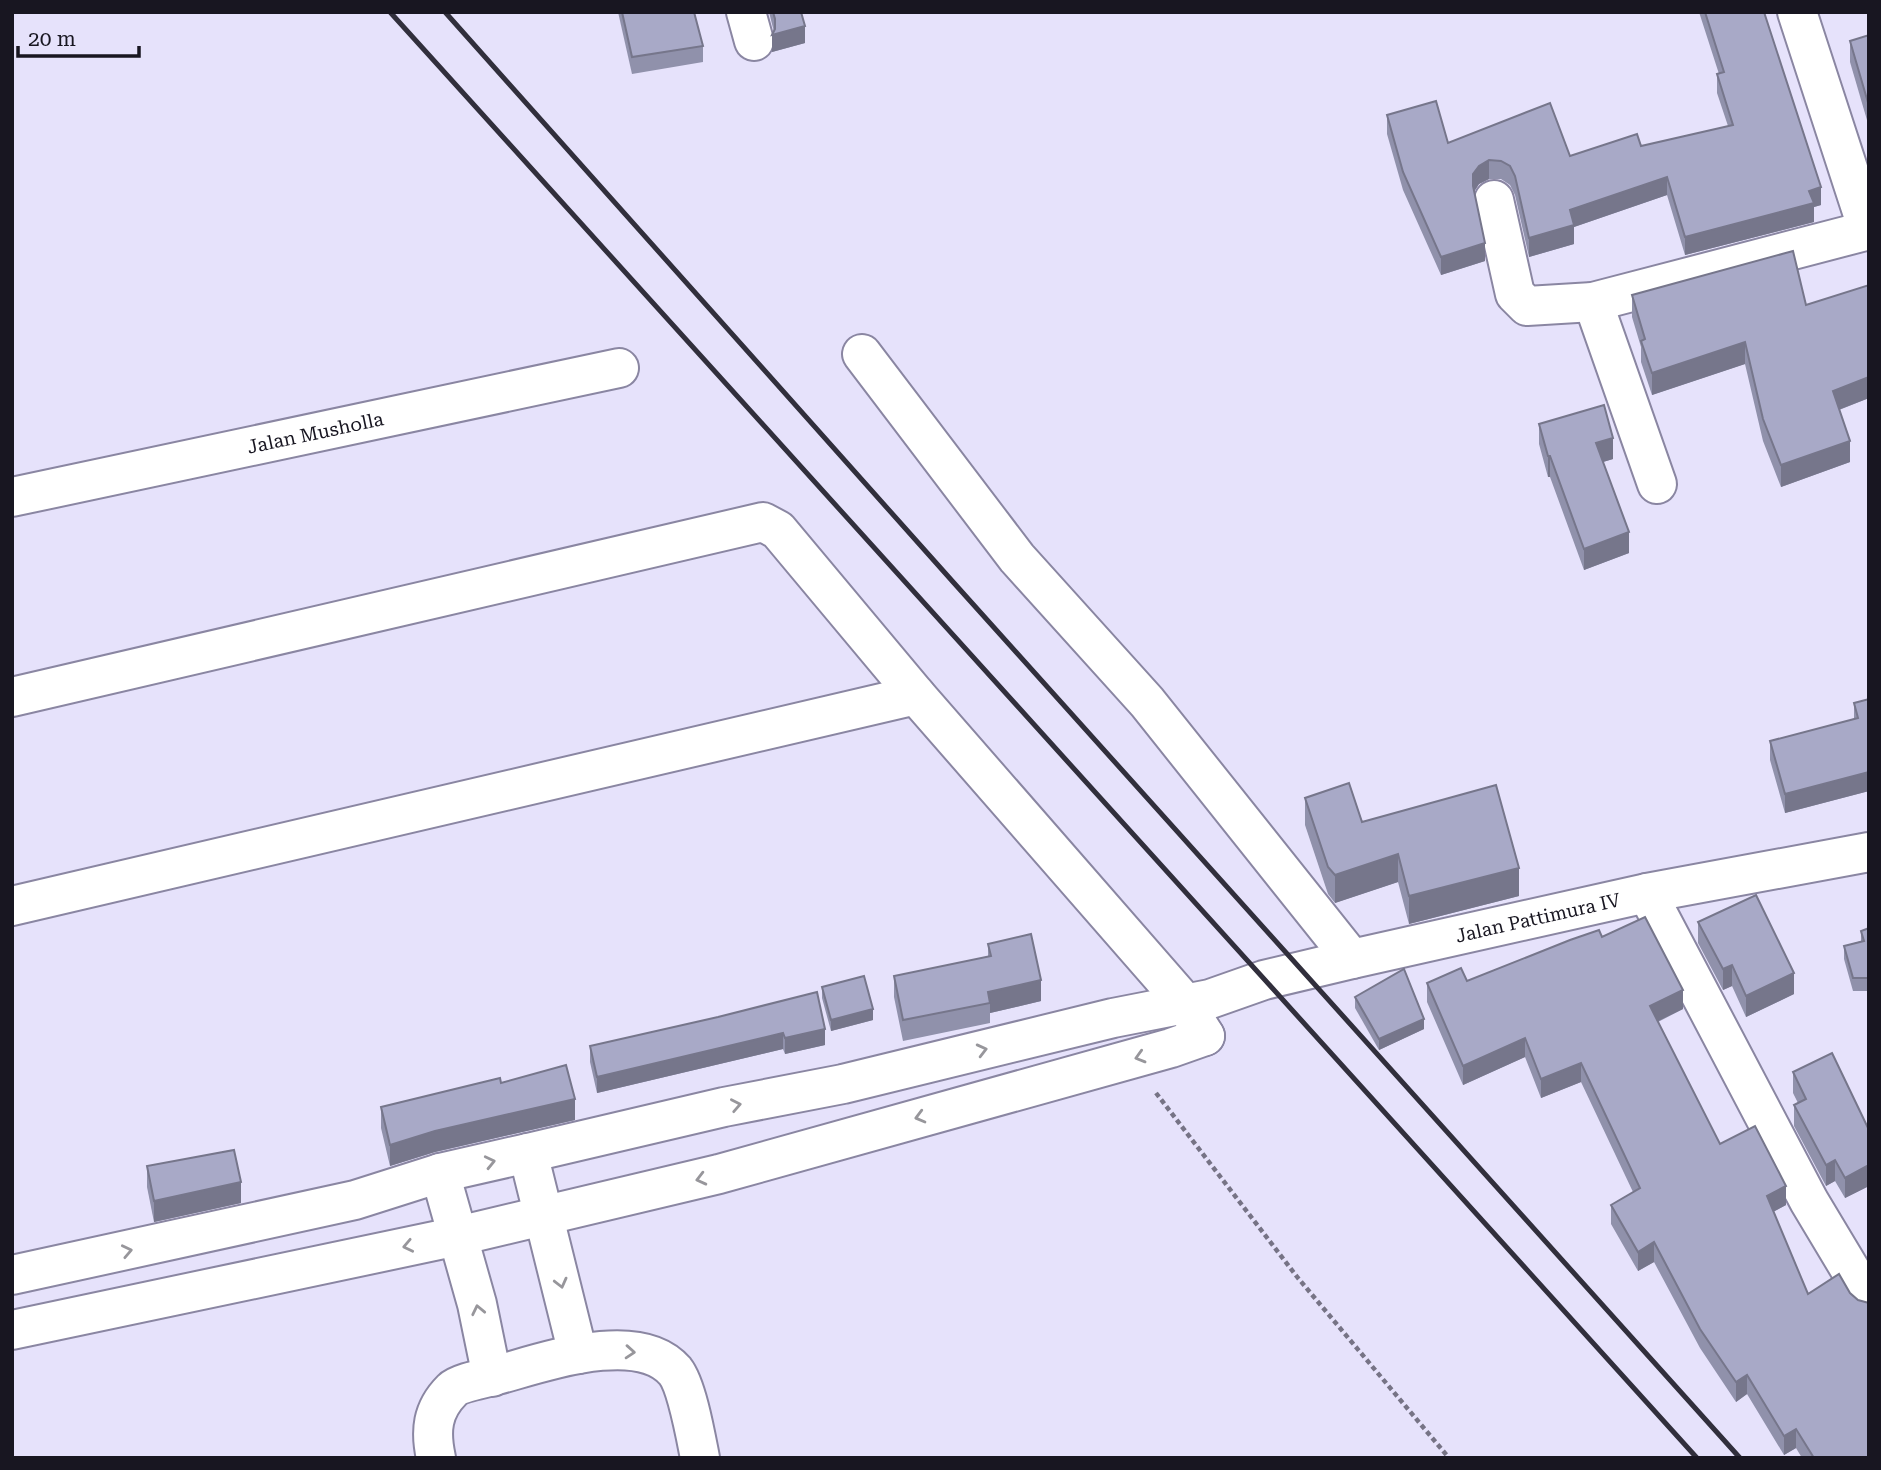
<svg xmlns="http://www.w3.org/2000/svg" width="1881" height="1470" font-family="'Roboto Serif',serif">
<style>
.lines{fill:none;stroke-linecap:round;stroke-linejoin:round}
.street-casing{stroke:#8a86a2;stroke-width:42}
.path{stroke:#767385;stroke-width:4.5;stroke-dasharray:5 3.5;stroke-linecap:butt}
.street{stroke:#fff;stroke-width:38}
.rail{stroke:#312f3c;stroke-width:5}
.wall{fill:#9091ab}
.shaded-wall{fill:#76768b}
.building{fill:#a8a9c7;stroke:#76768b;stroke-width:2}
.oneway{stroke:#97969b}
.labels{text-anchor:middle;stroke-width:7;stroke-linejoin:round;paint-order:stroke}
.street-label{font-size:19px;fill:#181621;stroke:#e6e2fb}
</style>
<rect width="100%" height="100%" fill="#e6e2fb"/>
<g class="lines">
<defs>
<g id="street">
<polyline points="746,12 754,41"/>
<polyline points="1797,12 1868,230"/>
<polyline points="1494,200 1515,294 1527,306 1593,302 1869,230"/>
<polyline points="1593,302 1657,484"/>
<polyline points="862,354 1017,558 1147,702 1352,959"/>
<path id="s1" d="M12 497 619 368"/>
<polyline points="12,697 763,522 778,530 916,695 1184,1002 1205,1036"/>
<polyline points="1647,893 1809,1201 1869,1301"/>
<polyline points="12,906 916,695"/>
<polyline points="528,1153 578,1354"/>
<polyline points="440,1173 477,1304 492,1377"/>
<path id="s2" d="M12 1275 355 1200 440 1173 528 1153 724 1107 843 1084 1113 1018 1210 999 1264 980 1352 959 1647 893 1869 852"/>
<polyline points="12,1330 458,1236 719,1174 1171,1048 1205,1036"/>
<path d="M436 1458C430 1431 432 1410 452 1390 459 1383 486 1378 497 1375 542 1363 638 1328 675 1371 687 1386 696 1438 700 1458"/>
</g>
</defs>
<use href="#street" class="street-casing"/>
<polyline class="path" points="1156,1093 1298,1278 1449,1458"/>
<use href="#street" class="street"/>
<g class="rail">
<polyline points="390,12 1697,1458"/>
<polyline points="445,12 954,583 1740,1458"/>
</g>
</g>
<g class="wall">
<polygon points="618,12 694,12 703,46 703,62 632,74"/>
<polygon points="769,12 801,12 805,43 772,52 774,32"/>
<polygon points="1699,12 1764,12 1821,205 1814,207 1814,222 1685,255 1667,195 1574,227 1574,244 1529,257 1515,195 1510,185 1501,179 1489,179 1479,184 1474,192 1485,261 1441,275 1403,190 1387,134 1387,115 1448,143 1570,156 1641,146 1728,126 1717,93 1717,74 1719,74"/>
<polygon points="1869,35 1869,127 1850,62 1850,41"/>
<polygon points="1869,285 1869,398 1839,410 1850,462 1781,487 1763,441 1745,364 1652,395 1641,362 1641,347 1632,317 1632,295 1806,305"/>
<polygon points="1539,424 1613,459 1603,462 1629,553 1584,570 1550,477 1548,477 1539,444"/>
<polygon points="1869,699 1869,791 1785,813 1770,760 1770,741 1854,719 1854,703"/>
<polygon points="1305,798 1362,822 1519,896 1409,924 1398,882 1335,903 1328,894 1305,825"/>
<polygon points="1698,922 1794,994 1746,1017 1732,986 1723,990 1698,943"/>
<polygon points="1869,928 1867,991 1853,991 1844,959 1844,946 1861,941 1861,931"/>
<polygon points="1602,937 1683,1009 1658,1022 1720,1144 1786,1205 1773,1212 1869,1458 1802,1458 1796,1448 1784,1455 1747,1394 1736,1402 1700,1348 1654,1262 1638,1271 1611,1224 1611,1205 1633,1192 1581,1082 1541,1098 1525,1057 1463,1085 1427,1002 1427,983 1467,981"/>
<polygon points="988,944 1041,1001 990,1013 990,1023 903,1041 894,997 894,976 988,957"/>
<polygon points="822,987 873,1020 831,1031 822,998"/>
<polygon points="1355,997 1424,1029 1379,1050 1355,1008"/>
<polygon points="718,1017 825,1045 785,1054 783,1049 597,1093 590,1062 590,1046"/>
<polygon points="1793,1072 1869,1130 1869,1186 1845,1198 1835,1181 1826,1186 1794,1126 1794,1105 1798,1103 1793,1093"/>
<polygon points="501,1083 575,1120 435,1152 390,1166 381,1128 381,1107"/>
<polygon points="147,1166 241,1203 154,1222 147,1187"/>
</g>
<g class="shaded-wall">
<polygon points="805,26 805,43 772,52 772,35"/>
<polygon points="1489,160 1489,179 1479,184 1473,193 1473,174 1479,166"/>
<polygon points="1667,177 1667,195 1574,227 1574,244 1529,257 1529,238 1570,210"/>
<polygon points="1821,187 1821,205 1814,207 1814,222 1685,255 1685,237"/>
<polygon points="1485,243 1485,261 1441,275 1441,257"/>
<polygon points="1745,342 1745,364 1652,395 1652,373"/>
<polygon points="1869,377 1869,398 1833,412 1833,391"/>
<polygon points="1613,438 1613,459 1596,464 1596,443"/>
<polygon points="1850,441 1850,462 1781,487 1781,465"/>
<rect x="1548" y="456" width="2" height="21"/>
<polygon points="1629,532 1629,553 1584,570 1584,549"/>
<polygon points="1869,772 1869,791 1785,813 1785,794"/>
<polygon points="1398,854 1398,882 1335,903 1335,875"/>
<polygon points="1519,868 1519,896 1409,924 1409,896"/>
<polygon points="1732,965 1732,986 1723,990 1723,969"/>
<polygon points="1794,973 1794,994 1746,1017 1746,996"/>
<polygon points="1867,978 1869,978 1869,990 1867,991"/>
<polygon points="1041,980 1041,1001 990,1013 990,1003 988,992"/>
<polygon points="1683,990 1683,1009 1650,1025 1650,1006"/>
<polygon points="873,1009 873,1020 831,1031 831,1020"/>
<polygon points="1424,1019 1424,1029 1379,1050 1379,1039"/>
<polygon points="825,1029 825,1045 785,1054 785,1038"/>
<polygon points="783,1033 783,1049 597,1093 597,1077"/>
<polygon points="1525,1038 1525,1057 1463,1085 1463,1066"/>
<polygon points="1581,1063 1581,1082 1541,1098 1541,1079"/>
<polygon points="575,1099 575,1120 435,1152 390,1166 390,1145 435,1131"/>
<polygon points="1835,1160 1835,1181 1826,1186 1826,1165"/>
<polygon points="1869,1165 1869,1186 1845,1198 1845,1178"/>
<polygon points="241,1182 241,1203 154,1222 154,1201"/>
<polygon points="1786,1186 1786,1205 1767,1215 1767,1196"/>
<polygon points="1654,1242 1654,1262 1638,1271 1638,1252"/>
<polygon points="1747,1375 1747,1394 1736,1402 1736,1382"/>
<polygon points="1796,1429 1796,1448 1784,1455 1784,1436"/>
</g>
<g class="building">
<polygon points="622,12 694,12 703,46 632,57"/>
<polygon points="773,12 801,12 805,26 772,35 775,29 775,19"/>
<polygon points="1705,12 1764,12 1821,187 1809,191 1814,203 1685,237 1667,177 1570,210 1574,225 1529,238 1515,176 1510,166 1501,161 1489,160 1479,166 1473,174 1473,186 1485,243 1441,257 1403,172 1387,115 1436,101 1448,143 1550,103 1570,156 1637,134 1641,146 1733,125 1717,74 1724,72"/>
<polygon points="1869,35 1869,106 1850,41"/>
<polygon points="1793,251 1806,305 1869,285 1869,377 1833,391 1850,441 1781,465 1763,419 1745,342 1652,373 1641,341 1645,339 1632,295"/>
<polygon points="1604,405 1613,438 1596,443 1629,532 1584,549 1550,456 1548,456 1539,424"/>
<polygon points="1869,699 1869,772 1785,794 1770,741 1858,718 1854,703"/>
<polygon points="1349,783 1362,822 1496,785 1519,868 1409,896 1398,854 1335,875 1328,867 1305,798"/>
<polygon points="1756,895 1794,973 1746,996 1732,965 1723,969 1698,922"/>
<polygon points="1645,917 1683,990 1650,1006 1720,1144 1755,1126 1786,1186 1767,1196 1808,1294 1839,1274 1850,1293 1858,1300 1869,1303 1869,1458 1814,1458 1796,1429 1784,1436 1747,1375 1736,1382 1700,1329 1654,1242 1638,1252 1611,1205 1640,1188 1581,1063 1541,1079 1525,1038 1463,1066 1427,983 1461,968 1467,981 1570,940 1599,930 1602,937"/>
<polygon points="1869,928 1869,978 1853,978 1844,946 1864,941 1861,931"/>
<polygon points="1031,934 1041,980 988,992 990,1003 903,1020 894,976 991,956 988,944"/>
<polygon points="1404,969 1424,1019 1379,1039 1355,997"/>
<polygon points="864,976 873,1009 831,1020 822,987"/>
<polygon points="817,992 825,1029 785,1038 783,1033 597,1077 590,1046 718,1017"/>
<polygon points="1832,1053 1869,1130 1869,1165 1845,1178 1835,1160 1826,1165 1794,1105 1806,1099 1793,1072"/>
<polygon points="566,1065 575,1099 435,1131 390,1145 381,1107 500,1078 501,1083"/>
<polygon points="234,1150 241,1182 154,1201 147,1166"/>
</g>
<defs><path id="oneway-chevron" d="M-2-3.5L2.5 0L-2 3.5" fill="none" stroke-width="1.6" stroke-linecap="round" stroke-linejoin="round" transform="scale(1.75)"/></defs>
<g class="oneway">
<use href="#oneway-chevron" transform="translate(982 1050) rotate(-14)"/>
<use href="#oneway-chevron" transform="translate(1140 1057) rotate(164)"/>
<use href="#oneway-chevron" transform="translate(736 1105) rotate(-11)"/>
<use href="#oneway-chevron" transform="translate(920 1117) rotate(165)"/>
<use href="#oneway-chevron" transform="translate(490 1162) rotate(-13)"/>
<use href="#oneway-chevron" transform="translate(701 1179) rotate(166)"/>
<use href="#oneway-chevron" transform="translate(408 1246) rotate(168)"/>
<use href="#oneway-chevron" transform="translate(127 1251) rotate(-12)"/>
<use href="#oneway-chevron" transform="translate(561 1283) rotate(76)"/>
<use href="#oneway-chevron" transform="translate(478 1310) rotate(-102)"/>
<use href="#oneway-chevron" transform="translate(630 1352) rotate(4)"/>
</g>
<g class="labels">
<g class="street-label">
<text dy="7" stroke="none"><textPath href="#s1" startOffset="310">Jalan Musholla</textPath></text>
<text dy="7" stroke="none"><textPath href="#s2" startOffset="1568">Jalan Pattimura IV</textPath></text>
</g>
</g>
<rect width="1881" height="1470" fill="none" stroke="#181621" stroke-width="28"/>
<path d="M18 46v10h121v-10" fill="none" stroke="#181621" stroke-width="3.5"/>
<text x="28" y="46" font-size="21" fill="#181621" stroke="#e6e2fb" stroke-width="5" paint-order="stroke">20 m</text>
</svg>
